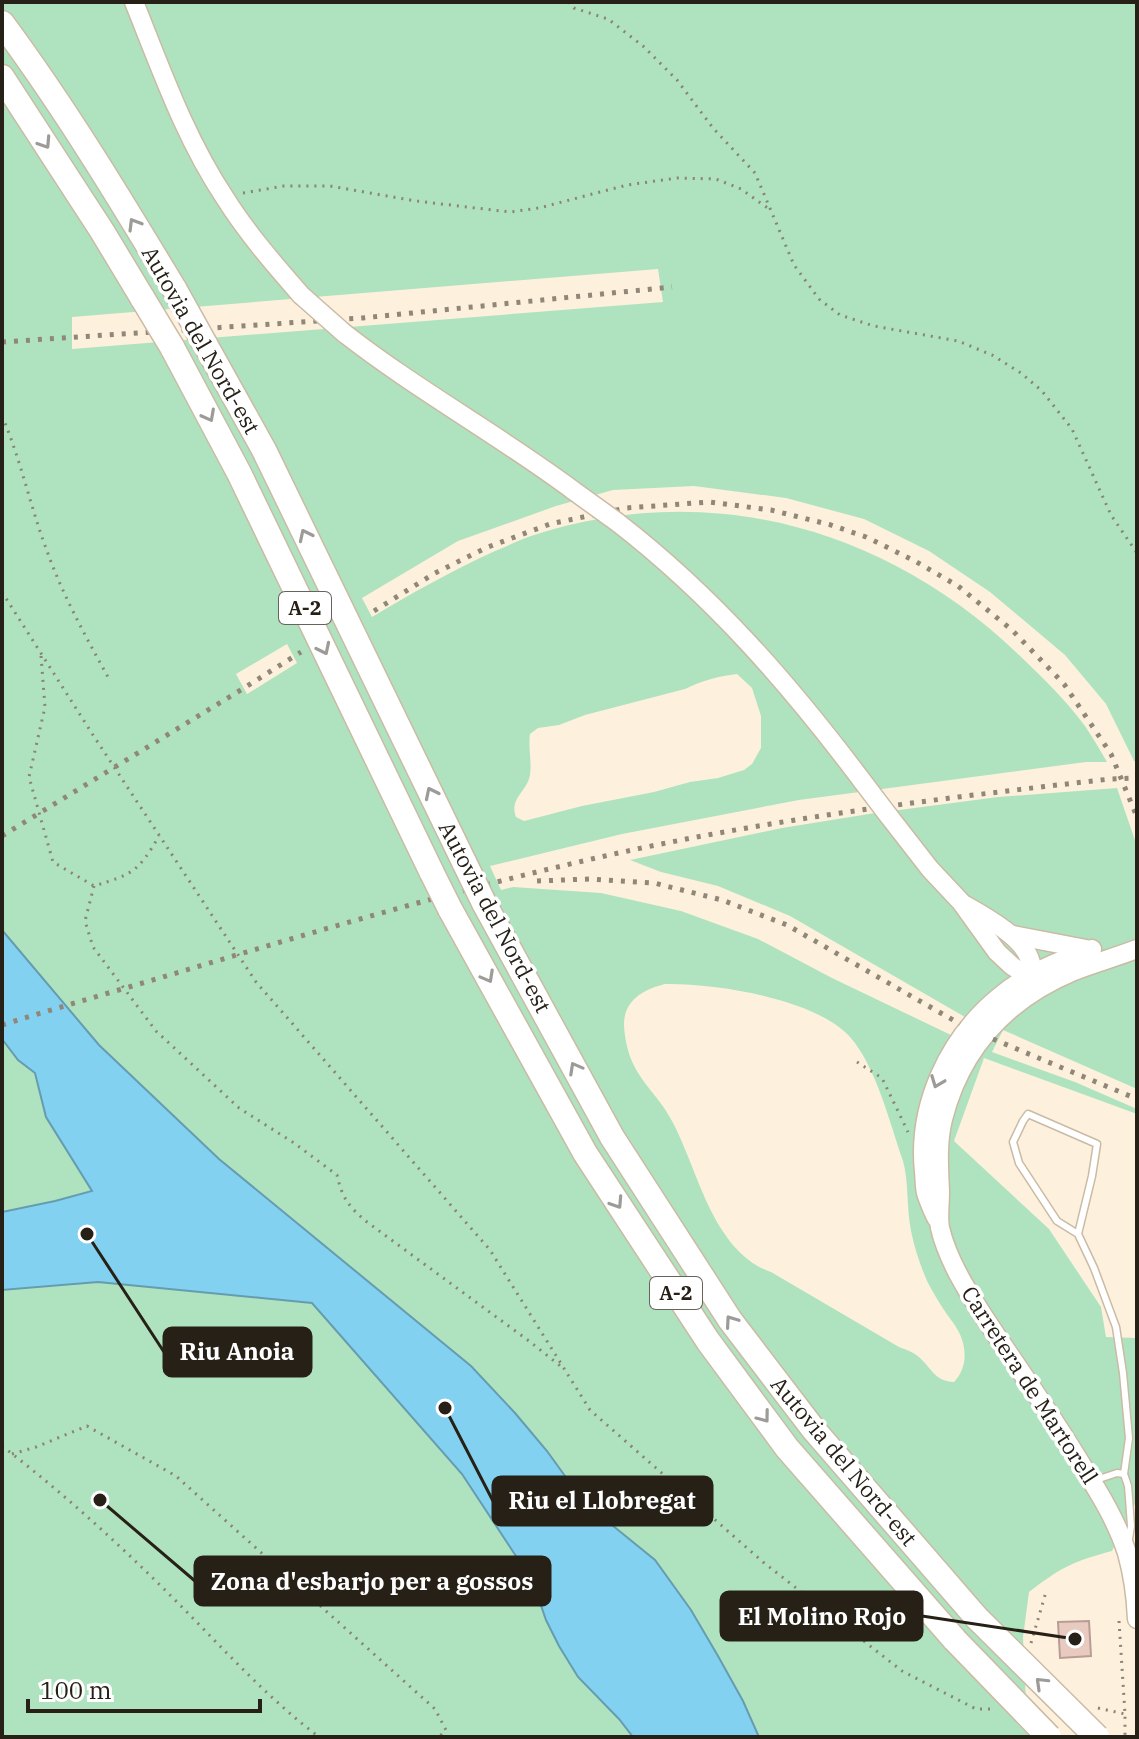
<svg xmlns="http://www.w3.org/2000/svg" width="1139" height="1739" font-family="'IBM Plex Serif',serif">
<style>
.green{fill:#afe3bf;fill-rule:evenodd}
.water{fill:#82d1f0;stroke:#669caf;stroke-width:2}
.building{fill:#e8cac1;stroke:#b99c93;stroke-width:2}
.lines{fill:none;stroke-linecap:round;stroke-linejoin:round}
.service-casing{stroke:#cabba4;stroke-width:9}
.secondary-casing{stroke:#cabba4;stroke-width:21}
.motorway-casing{stroke:#cabba4;stroke-width:27}
.path{stroke:#8c8375;stroke-width:3;stroke-dasharray:2 6;stroke-linecap:butt}
.service{stroke:#fff;stroke-width:6}
.secondary{stroke:#fff;stroke-width:18}
.motorway{stroke:#fff;stroke-width:24}
.rail{stroke:#908779;stroke-width:5;stroke-dasharray:4 8;stroke-linecap:butt}
.secondary-bridge-casing{stroke:#cabba4;stroke-width:21;stroke-linecap:butt}
.motorway-bridge-casing{stroke:#cabba4;stroke-width:27;stroke-linecap:butt}
.secondary-bridge{stroke:#fff;stroke-width:18}
.motorway-bridge{stroke:#fff;stroke-width:24}
.oneway{stroke:#9d9b97}
.labels{text-anchor:middle;stroke-width:7;stroke-linejoin:round;paint-order:stroke}
.shield{fill:#fff;stroke:#67635d;stroke-width:2}
.shield-label{font-size:20px;font-weight:bold;fill:#262017}
.street-label{font-size:22px;fill:#262017;stroke:#fff}
.leader{fill:none;stroke:#262017;stroke-width:3}
.callout-dot{fill:#262017;stroke:#fff;stroke-width:3}
.callout{fill:#262017;stroke:#262017;stroke-width:3}
.callout-label{font-size:24px;text-anchor:middle;font-weight:bold;fill:#fff}
</style>
<rect width="100%" height="100%" fill="#fdf1dd"/>
<g class="green">
<path d="M2 2H1137V761H1134L1106 704 1065 655 990 592 929 551 864 519 786 498 694 486 613 490 556 506 458 541 362 598 372 617C412 593 453 570 495 551 506 547 517 541 528 537 706 477 886 527 1019 655 1042 677 1066 700 1085 726 1093 738 1100 750 1107 762H1086L799 800 622 834 490 866 501 890 513 887 601 893 681 911 758 939 832 978 951 1035 965 1017 790 916 718 886 661 872 630 860 782 828 869 814 998 797 1117 788 1137 846V1089L1003 1030 992 1052 1075 1082 1137 1109V1114L984 1058 954 1141 1049 1229 1101 1307 1106 1337 1137 1338V1500L1112 1551C1074 1561 1060 1568 1029 1592L1023 1637 1027 1726 1066 1737H759L743 1701 691 1610 612 1525 591 1512 547 1451 515 1413 471 1366 219 1159 99 1045 2 930ZM658 269 663 302 72 349V317ZM287 644 297 663 247 694 236 674ZM737 674 752 688 761 716V748L752 764 744 770 718 778 690 782 654 792 582 806 524 821 516 817C509 798 527 792 530 775 532 761 528 748 530 734L538 728 559 725 585 715 685 689C701 681 719 676 737 674ZM665 984C716 983 816 999 850 1037 876 1066 890 1124 903 1161 908 1180 907 1198 909 1217 911 1238 919 1263 928 1283 933 1292 938 1301 944 1310 952 1322 962 1332 964 1348 966 1361 963 1372 954 1382 936 1381 933 1371 922 1360 916 1353 907 1350 899 1347L771 1272C752 1266 735 1250 724 1233 701 1199 691 1157 672 1121 661 1099 640 1082 631 1059 627 1049 624 1034 624 1023 625 999 645 989 665 984Z"/>
<polygon points="2,1039 18,1060 35,1073 46,1117 92,1191 55,1201 2,1212"/>
<polygon points="98,1282 312,1303 462,1474 533,1582 546,1620 559,1646 578,1677 619,1719 633,1737 2,1737 2,1290"/>
</g>
<polygon class="water" points="2,930 99,1045 219,1159 471,1366 515,1413 547,1451 591,1512 612,1525 655,1560 691,1610 718,1656 743,1701 759,1737 633,1737 619,1719 578,1677 559,1646 546,1620 533,1582 462,1474 312,1303 98,1282 2,1290 2,1212 55,1201 92,1191 46,1117 35,1073 18,1060 2,1039"/>
<polygon class="building" points="1089,1621 1091,1656 1060,1658 1058,1622"/>
<g class="lines">
<defs>
<g id="service">
<polyline points="1078,1234 1092,1176 1097,1144 1028,1114 1023,1121 1013,1142 1019,1163 1057,1221 1078,1234 1094,1268 1116,1327 1123,1373 1129,1438 1124,1474 1128,1486 1129,1498 1131,1526 1129,1539"/>
<polyline points="1096,1480 1117,1473 1124,1474"/>
</g>
<g id="secondary">
<path d="M134 2C161 69 185 138 225 198 247 233 274 264 301 295"/>
<path d="M344 333C417 390 499 435 574 491"/>
<path d="M617 522C714 597 790 685 863 782"/>
<polyline points="888,815 930,869 961,902 997,952 1012,966 1023,973 1039,973"/>
<path d="M965 905C989 919 1046 948 1028 982"/>
<polyline points="1013,935 1086,949"/>
<path d="M1137 949C1116 957 1095 963 1074 971 1007 999 961 1048 943 1119 937 1144 939 1167 940 1192 940 1204 938 1217 940 1228 949 1266 975 1303 996 1335 1026 1379 1056 1422 1083 1467 1100 1494 1117 1522 1127 1553 1133 1574 1136 1597 1137 1619"/>
<path d="M937 1219C933 1212 930 1204 927 1196 924 1189 925 1180 924 1172 917 1106 948 1039 999 997 1026 974 1058 961 1092 949"/>
</g>
<g id="motorway">
<path d="M2 23C65 108 120 199 175 290"/>
<polyline points="2,77 102,231 143,299"/>
<polyline points="205,344 264,450 465,864"/>
<polyline points="172,347 239,473 432,873"/>
<polyline points="484,903 612,1137 730,1320 814,1430 977,1618"/>
<polyline points="450,909 585,1153 708,1341 787,1448 955,1640"/>
</g>
</defs>
<use href="#service" class="service-casing"/>
<use href="#secondary" class="secondary-casing"/>
<use href="#motorway" class="motorway-casing"/>
<g class="path">
<polyline points="568,2 574,8 608,19 643,46 677,80 713,128 755,173 794,265 819,299 840,315 874,326 958,341 992,355 1021,373 1042,391 1072,429 1111,515 1137,553"/>
<polyline points="243,193 284,186 330,186 416,201 510,212 539,208 627,185 677,178 716,179 741,189 769,209"/>
<path d="M2 416C21 460 30 506 47 551 63 596 86 637 109 679"/>
<polyline points="2,592 93,735 256,982 490,1250 590,1410 763,1562 902,1671 976,1709 994,1709"/>
<path d="M41 656 45 707 29 777 53 862 94 886C133 874 138 872 159 836"/>
<path d="M94 886 85 921 93 947 156 1031 239 1108 294 1143 337 1175C342 1198 349 1207 367 1222L529 1341 563 1368"/>
<polyline points="857,1062 882,1078 908,1132"/>
<path d="M2 1446C62 1492 118 1543 172 1597 220 1645 265 1696 319 1737"/>
<polyline points="12,1454 36,1447 87,1426 176,1476 435,1709 446,1730 439,1737"/>
<polyline points="1119,1621 1125,1714 1125,1737"/>
<polyline points="1031,1643 1046,1592"/>
<polyline points="1098,1708 1125,1714"/>
</g>
<use href="#service" class="service"/>
<use href="#secondary" class="secondary"/>
<use href="#motorway" class="motorway"/>
<g class="rail">
<polyline points="2,342 362,318 672,287"/>
<polyline points="374,611 435,573 488,547 550,524 626,508 709,502 771,510 831,525 866,537 913,560 958,586 1012,630 1064,684 1111,754 1137,817"/>
<polyline points="2,836 244,688 301,652"/>
<polyline points="537,881 589,879 654,883 722,900 787,925 960,1024"/>
<path d="M2 1025C66 1005 130 987 193 968 340 924 487 881 637 849 793 816 952 797 1110 779L1137 778"/>
<polyline points="993,1039 1137,1099"/>
</g>
<defs>
<g id="secondary-bridge">
<polyline points="301,295 344,333"/>
<polyline points="574,491 617,522"/>
<polyline points="863,782 888,815"/>
</g>
<g id="motorway-bridge">
<polyline points="175,290 205,344"/>
<polyline points="143,299 172,347"/>
<polyline points="465,864 484,903"/>
<polyline points="432,873 450,909"/>
<polyline points="977,1618 1097,1737"/>
<polyline points="955,1640 1049,1737"/>
</g>
</defs>
<use href="#secondary-bridge" class="secondary-bridge-casing"/>
<use href="#motorway-bridge" class="motorway-bridge-casing"/>
<use href="#secondary-bridge" class="secondary-bridge"/>
<use href="#motorway-bridge" class="motorway-bridge"/>
</g>
<defs><path id="oneway-chevron" d="M-2-3.5L2.5 0L-2 3.5" fill="none" stroke-width="1.6" stroke-linecap="round" stroke-linejoin="round" transform="scale(2)"/></defs>
<g class="oneway">
<use href="#oneway-chevron" transform="translate(45 143) rotate(57)"/>
<use href="#oneway-chevron" transform="translate(134 224) rotate(-121)"/>
<use href="#oneway-chevron" transform="translate(209 416) rotate(62)"/>
<use href="#oneway-chevron" transform="translate(305 535) rotate(-116)"/>
<use href="#oneway-chevron" transform="translate(324 649) rotate(64)"/>
<use href="#oneway-chevron" transform="translate(431 793) rotate(-116)"/>
<use href="#oneway-chevron" transform="translate(488 977) rotate(61)"/>
<use href="#oneway-chevron" transform="translate(575 1068) rotate(-119)"/>
<use href="#oneway-chevron" transform="translate(937 1082) rotate(111)"/>
<use href="#oneway-chevron" transform="translate(617 1203) rotate(57)"/>
<use href="#oneway-chevron" transform="translate(731 1321) rotate(-125)"/>
<use href="#oneway-chevron" transform="translate(764 1417) rotate(53)"/>
<use href="#oneway-chevron" transform="translate(1041 1683) rotate(-136)"/>
</g>
<g class="labels">
<g class="shield">
<rect x="279" y="592" width="52" height="32" rx="6"/>
<rect x="650" y="1277" width="52" height="32" rx="6"/>
</g>
<g class="shield-label">
<text x="305" y="615">A-2</text>
<text x="676" y="1300">A-2</text>
</g>
<g class="street-label">
<text transform="translate(201 340) rotate(60)" y="8">Autovia del Nord-est</text>
<text transform="translate(495 917) rotate(62)" y="8">Autovia del Nord-est</text>
<text transform="translate(1030 1385) rotate(57)" y="8">Carretera de Martorell</text>
<text transform="translate(844 1461) rotate(50)" y="8">Autovia del Nord-est</text>
</g>
</g>
<path class="leader" d="M87 1234L164 1352M445 1408L493 1501M100 1500L195 1581M1075 1639L922 1616"/>
<g class="callout-dot">
<circle cx="87" cy="1234" r="8"/>
<circle cx="445" cy="1408" r="8"/>
<circle cx="100" cy="1500" r="8"/>
<circle cx="1075" cy="1639" r="8"/>
</g>
<g class="callout">
<rect x="164" y="1328" width="147" height="48" rx="8"/>
<rect x="493" y="1477" width="219" height="48" rx="8"/>
<rect x="195" y="1557" width="355" height="48" rx="8"/>
<rect x="721" y="1592" width="201" height="48" rx="8"/>
</g>
<g class="callout-label">
<text x="237" y="1360">Riu Anoia</text>
<text x="602" y="1509">Riu el Llobregat</text>
<text x="372" y="1590">Zona d'esbarjo per a gossos</text>
<text x="822" y="1625">El Molino Rojo</text>
</g>
<rect width="1139" height="1739" fill="none" stroke="#262017" stroke-width="8"/>
<path d="M28 1699v12h232v-12" fill="none" stroke="#262017" stroke-width="4"/>
<text x="40" y="1699" font-size="24" fill="#262017" stroke="#ffffff" stroke-width="6" paint-order="stroke">100 m</text>
</svg>
